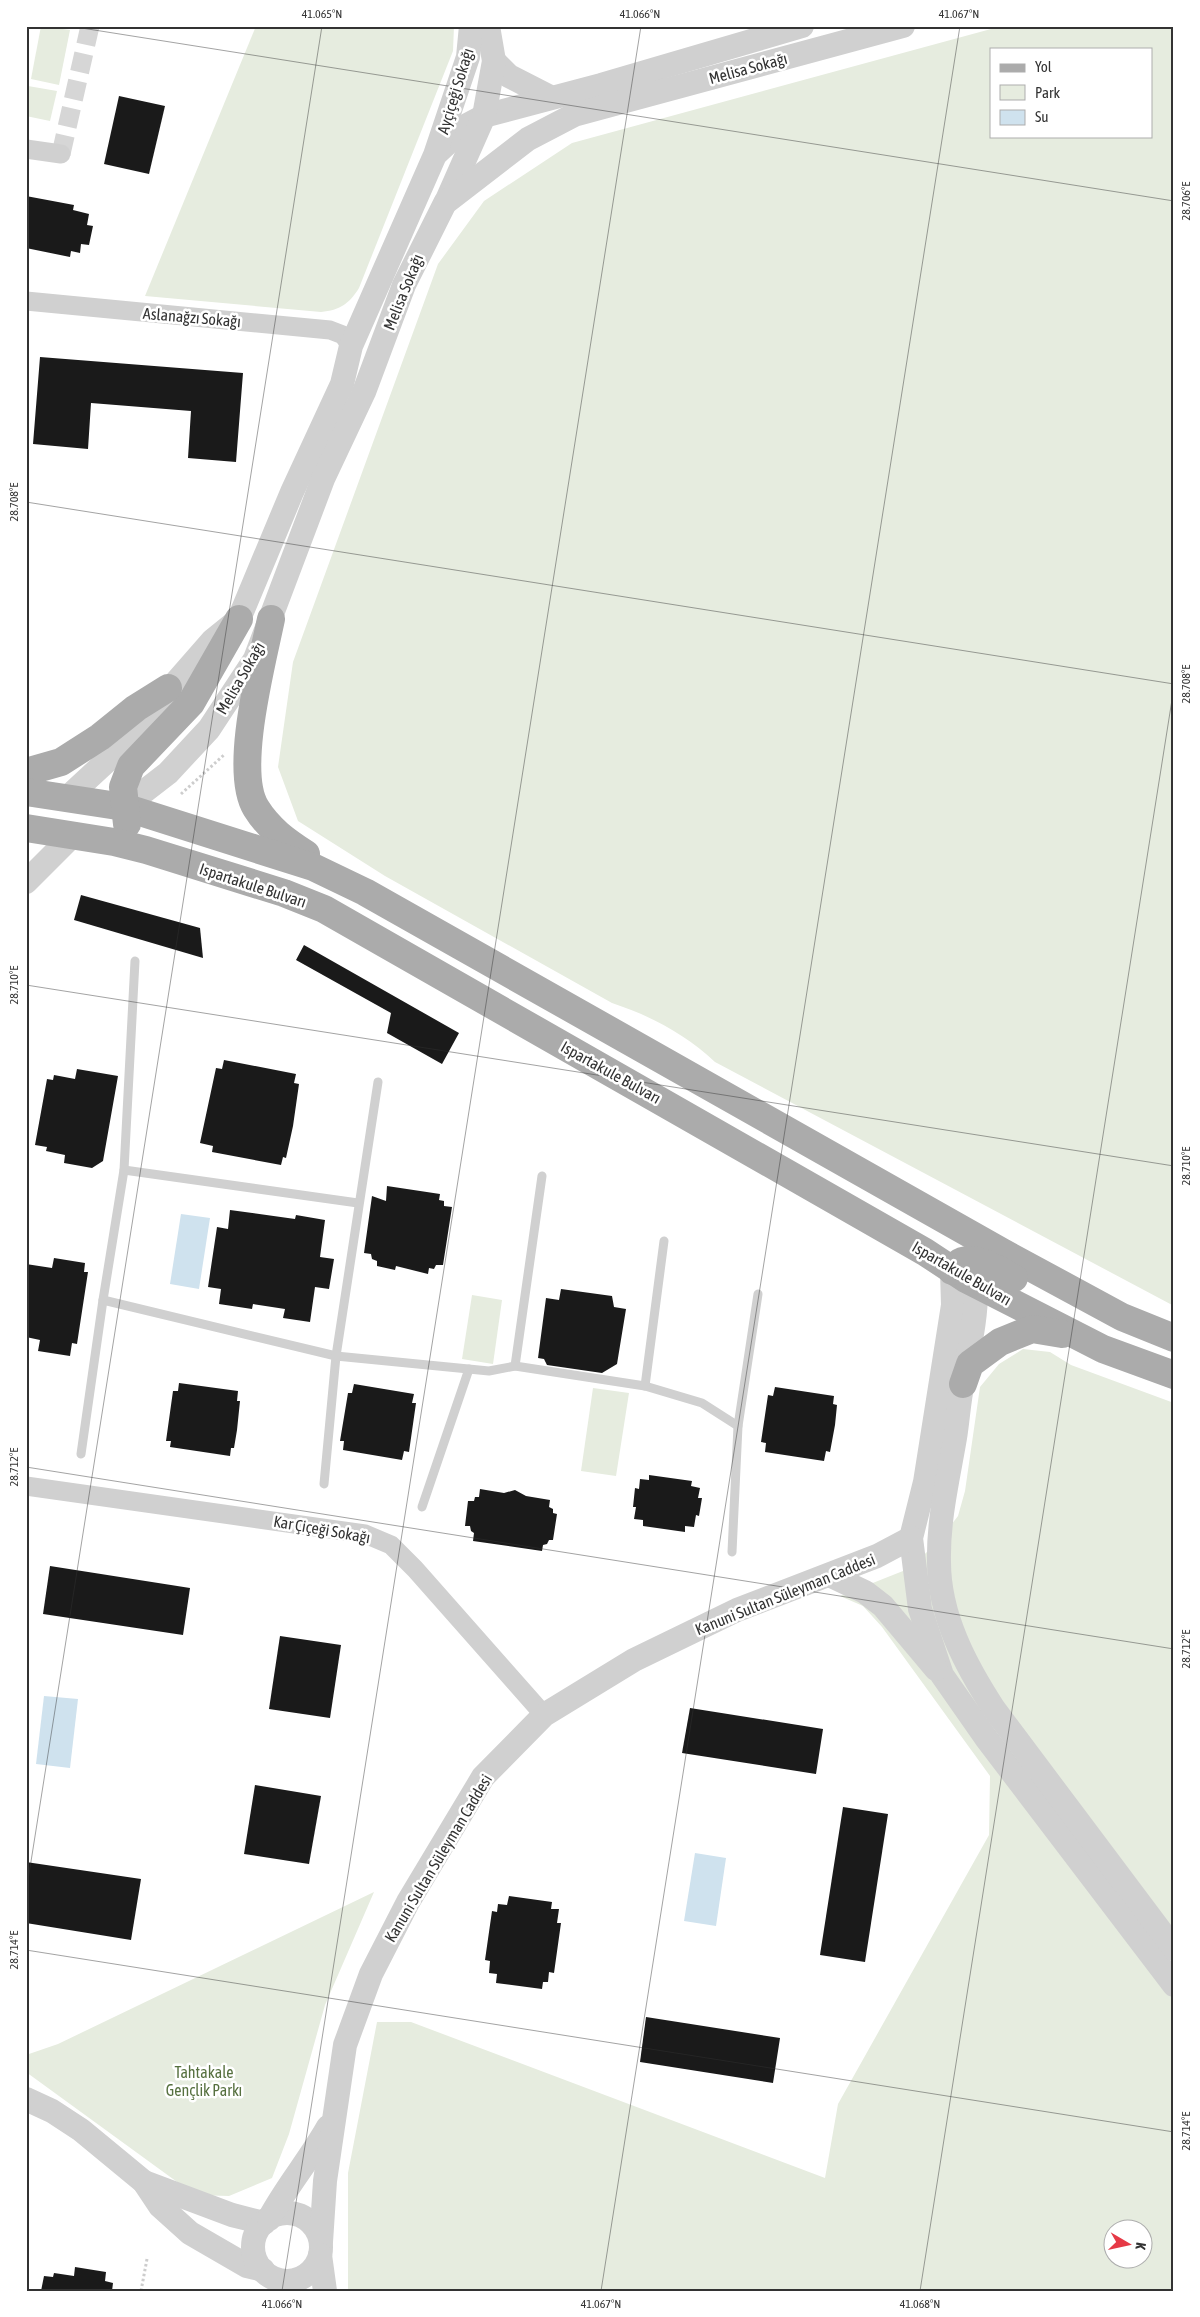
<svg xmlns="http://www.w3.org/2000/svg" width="1200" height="2317" font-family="'Asap Condensed',sans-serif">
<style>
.green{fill:#e6ecdf;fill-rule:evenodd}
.water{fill:#cfe2ee}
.building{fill:#1a1a1a}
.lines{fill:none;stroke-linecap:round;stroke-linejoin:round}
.minor-tunnel{stroke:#d6d6d6;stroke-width:19;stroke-dasharray:19 9;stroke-linecap:butt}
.path{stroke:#cdcdcd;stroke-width:3;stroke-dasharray:2.5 2.5;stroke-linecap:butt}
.service{stroke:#d0d0d0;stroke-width:9}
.minor{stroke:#d0d0d0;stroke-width:19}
.tertiary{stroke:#d0d0d0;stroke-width:24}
.primary{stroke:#ababab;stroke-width:28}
.ticks{fill:none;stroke:#333;stroke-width:1;stroke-opacity:0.45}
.labels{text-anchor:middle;stroke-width:5;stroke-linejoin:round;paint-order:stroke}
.street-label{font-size:16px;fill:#333;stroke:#fff}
.park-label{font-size:16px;fill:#56703f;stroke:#fff}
.neatline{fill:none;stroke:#333;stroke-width:2}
.ticks-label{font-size:12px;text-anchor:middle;fill:#333}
</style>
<rect width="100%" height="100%" fill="#fff"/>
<g class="green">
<polygon points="41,26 70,30 59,85 31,79"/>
<path d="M256 26H454L453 51 359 288C349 304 340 310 321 312L145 296Z"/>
<path d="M1002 26H1174V1306L715 1062C685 1034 651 1016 612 1003L385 876 298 821 278 767 293 662 438 264 484 201 572 143ZM991 49H1151V136H991Z"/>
<polygon points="28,86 57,91 50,121 26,116"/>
<polygon points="472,1295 502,1300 493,1364 462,1359"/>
<path d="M1023 1349 1050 1352 1071 1365 1174 1403V2291H348V2173L377 2022H411L825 2178 838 2104 989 1835 990 1776 882 1627 863 1606 840 1596 908 1569 937 1543 958 1516 965 1491 980 1387 999 1364ZM1112 2230H1142V2260H1112Z"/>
<polygon points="593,1388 629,1393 616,1476 581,1471"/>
<polygon points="374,1892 325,2005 289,2134 272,2178 229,2196 195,2195 26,2072 26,2055 58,2044"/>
</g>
<g class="water">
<polygon points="181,1214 210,1218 199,1289 170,1284"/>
<polygon points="44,1696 78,1699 70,1768 36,1764"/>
<polygon points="695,1853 726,1858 716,1926 684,1921"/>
</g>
<g class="building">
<polygon points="119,96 165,106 149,174 104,164"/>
<polygon points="26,196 74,205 73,210 89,214 87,225 93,226 89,245 81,244 80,253 71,251 70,257 26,248"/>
<polygon points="40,357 243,373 236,462 188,458 191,411 91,403 88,449 33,444"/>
<polygon points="81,895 200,928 203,958 74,920"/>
<polygon points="304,945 459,1033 442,1064 387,1033 391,1013 296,960"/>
<polygon points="224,1060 296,1074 294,1083 299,1084 293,1126 286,1158 283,1157 281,1165 212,1152 213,1146 200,1143 216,1068 222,1069"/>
<polygon points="77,1069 118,1076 103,1161 92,1168 64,1163 65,1155 46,1151 47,1147 35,1145 47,1079 53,1080 54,1075 75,1079"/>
<polygon points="387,1186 440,1194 439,1200 444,1201 444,1206 452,1207 443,1265 436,1265 434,1269 429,1268 428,1274 396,1266 395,1270 377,1266 377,1261 372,1259 371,1254 364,1253 372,1196 386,1201"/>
<polygon points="230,1210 295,1219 296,1215 325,1220 320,1257 334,1259 329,1289 315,1287 310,1322 283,1318 285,1309 253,1304 252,1309 219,1304 221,1289 208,1287 217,1227 228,1229"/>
<polygon points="54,1258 85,1263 84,1272 88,1272 77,1344 72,1343 70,1356 38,1351 40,1340 26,1337 26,1264 52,1268"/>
<polygon points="561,1289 612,1296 614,1307 626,1309 617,1364 602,1373 547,1365 544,1359 538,1358 546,1298 559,1300"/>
<polygon points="179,1383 238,1391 237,1401 240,1401 237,1430 234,1448 231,1448 230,1456 170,1447 171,1441 166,1441 173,1391 178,1391"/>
<polygon points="354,1384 414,1394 412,1403 416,1403 409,1452 404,1451 402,1460 343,1450 344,1441 340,1441 348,1393 352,1393"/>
<polygon points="775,1387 834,1396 833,1404 837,1405 835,1425 830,1452 826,1451 824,1461 765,1452 766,1443 761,1442 768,1395 773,1396"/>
<polygon points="649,1475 692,1481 691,1486 700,1488 698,1498 702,1498 699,1516 696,1515 694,1527 685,1526 685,1532 643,1526 643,1520 634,1519 636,1507 633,1507 635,1488 639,1489 640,1479 649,1480"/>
<polygon points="480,1489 504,1493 515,1490 526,1496 550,1500 549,1507 553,1509 553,1513 557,1514 553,1540 549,1540 547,1544 543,1545 542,1551 473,1541 474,1533 471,1531 470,1526 465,1526 468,1501 474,1501 475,1497 479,1497"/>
<polygon points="50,1566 190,1588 183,1635 43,1614"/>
<polygon points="280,1636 341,1645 330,1718 269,1709"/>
<polygon points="690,1708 823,1729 816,1774 682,1753"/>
<polygon points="255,1785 321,1796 309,1864 244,1854"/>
<polygon points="843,1807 888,1814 865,1962 820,1955"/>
<polygon points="26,1862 141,1879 131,1940 26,1923"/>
<polygon points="509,1896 552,1902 551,1909 559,1909 557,1923 561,1923 554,1973 549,1972 548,1982 543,1982 542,1989 496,1983 497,1974 489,1973 490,1961 485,1960 492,1911 497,1912 498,1904 507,1905"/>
<polygon points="646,2017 780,2038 773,2083 640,2062"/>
<polygon points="75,2267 106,2272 105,2281 113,2283 112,2291 41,2291 44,2276 53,2277 54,2273 74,2276"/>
</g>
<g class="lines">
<polyline class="minor-tunnel" points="61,154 90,26"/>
<g class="path">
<polyline points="181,794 225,754"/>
<polyline points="141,2291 147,2259"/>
</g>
<g class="service">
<polyline points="124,1170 358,1203"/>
<polyline points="103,1300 336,1356 489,1371 515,1366 542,1176"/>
<polyline points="515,1366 645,1386 702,1403 738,1426"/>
<polyline points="645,1386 664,1241"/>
<polyline points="81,1454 103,1300 124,1170 135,961"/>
<polyline points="324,1484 336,1356 378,1082"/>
<polyline points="422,1507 469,1369"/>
<polyline points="732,1552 738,1426 758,1294"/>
</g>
<g class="minor">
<polyline points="26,149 61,154"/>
<polyline points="26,301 330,330 343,335 351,346"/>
<polyline points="26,1486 365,1534 391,1545 415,1569 544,1715"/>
</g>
<g class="tertiary">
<polyline points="494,61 509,76 550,97"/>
<polyline points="438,152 467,125 484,116 601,85 802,26"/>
<polyline points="446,202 484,116 494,61 488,26"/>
<polyline points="68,797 108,760 213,640 239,619 292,492 342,384 351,346 435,155 468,57 471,26"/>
<polyline points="124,807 168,773 209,729 255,659 323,479 364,392 404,285 445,203 528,139 574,115 903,26"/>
<polyline points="26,882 74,834"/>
<polyline points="952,1271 953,1305 925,1482 911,1538 920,1609 942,1675 986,1738 1174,1985"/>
<path d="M976 1284C977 1318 969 1349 963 1382 959 1400 958 1419 955 1438 948 1479 938 1520 939 1562 939 1616 966 1666 994 1709L1174 1949"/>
<polyline points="829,1575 865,1592 883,1606 936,1669"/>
<polyline points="26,2099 52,2111 81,2130 144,2182 160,2206 190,2233 247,2266 263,2270"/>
<polyline points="144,2182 232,2215 264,2223"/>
<circle cx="287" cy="2247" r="34"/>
<path d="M269 2219C286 2187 310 2159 328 2127"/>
<polyline points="321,2242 325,2181 345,2045 371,1974 408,1902 483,1777 544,1715 634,1660 737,1610 877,1556 911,1538"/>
<polyline points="320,2255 325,2291"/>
</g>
<g class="primary">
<path d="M271 619C262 663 233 771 256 808 269 829 286 841 306 854"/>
<polyline points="26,772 61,762 100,737 136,708 168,688"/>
<polyline points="26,792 124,807 313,867 365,892 1002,1252 1122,1317 1174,1338"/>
<polyline points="127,824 123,787 131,766 191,703 239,619"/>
<polyline points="26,828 114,842 146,850 284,893 324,909 925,1252 966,1279 1103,1349 1174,1375"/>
<path d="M952 1271C964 1246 998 1270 1014 1278"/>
<polyline points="963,1384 970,1364 1000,1342 1032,1329 1062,1334"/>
</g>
</g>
<path class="ticks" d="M69 26 1174 201M26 502 1174 684M26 985 1174 1166M26 1467 1174 1649M26 1893 322 26M26 1950 1174 2132M282 2291 641 26M601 2291 960 26M920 2291 1174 687"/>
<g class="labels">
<g class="street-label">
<text transform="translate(748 68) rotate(-15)" y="6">Melisa Sokağı</text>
<text transform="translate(455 91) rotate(-73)" y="6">Ayçiçeği Sokağı</text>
<text transform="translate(403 292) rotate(-68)" y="6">Melisa Sokağı</text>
<text transform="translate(192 317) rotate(5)" y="6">Aslanağzı Sokağı</text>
<text transform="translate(240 678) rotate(-60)" y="6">Melisa Sokağı</text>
<text transform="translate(253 885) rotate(18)" y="6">Ispartakule Bulvarı</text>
<text transform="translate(611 1072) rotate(29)" y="6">Ispartakule Bulvarı</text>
<text transform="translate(962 1273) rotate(30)" y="6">Ispartakule Bulvarı</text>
<text transform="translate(322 1529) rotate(10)" y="6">Kar Çiçeği Sokağı</text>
<text transform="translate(785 1594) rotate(-22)" y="6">Kanuni Sultan Süleyman Caddesi</text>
<text transform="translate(438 1858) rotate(-59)" y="6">Kanuni Sultan Süleyman Caddesi</text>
</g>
<g class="park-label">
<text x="204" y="2078">Tahtakale<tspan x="204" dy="18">Gençlik Parkı</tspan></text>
</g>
</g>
<rect width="1200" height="2317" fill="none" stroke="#ffffff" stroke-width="55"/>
<rect x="990" y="48" width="162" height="90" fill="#ffffff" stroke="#adadad"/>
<rect x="1000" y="64" width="25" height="8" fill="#ababab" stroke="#adadad"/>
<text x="1035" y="72" font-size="15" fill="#333333">Yol</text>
<rect x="1000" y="85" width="25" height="15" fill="#e6ecdf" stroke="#adadad"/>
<text x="1035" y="98" font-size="15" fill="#333333">Park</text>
<rect x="1000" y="110" width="25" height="15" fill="#cfe2ee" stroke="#adadad"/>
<text x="1035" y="122" font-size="15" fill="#333333">Su</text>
<g transform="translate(1128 2244) rotate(99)"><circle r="24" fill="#ffffff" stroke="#adadad"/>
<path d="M0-4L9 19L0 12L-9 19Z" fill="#e63946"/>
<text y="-8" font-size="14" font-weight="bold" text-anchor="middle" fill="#333333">K</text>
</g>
<rect x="28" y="28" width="1144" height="2262" class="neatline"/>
<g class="ticks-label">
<text x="322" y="18">41.065°N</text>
<text x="640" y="18">41.066°N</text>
<text x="959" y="18">41.067°N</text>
<text transform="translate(1186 201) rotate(-90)" y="4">28.706°E</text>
<text transform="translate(14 502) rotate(-90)" y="4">28.708°E</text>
<text transform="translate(1186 684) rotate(-90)" y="4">28.708°E</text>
<text transform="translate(14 985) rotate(-90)" y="4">28.710°E</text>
<text transform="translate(1186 1166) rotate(-90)" y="4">28.710°E</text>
<text transform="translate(14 1467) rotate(-90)" y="4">28.712°E</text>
<text transform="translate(1186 1649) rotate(-90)" y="4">28.712°E</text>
<text transform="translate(14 1950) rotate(-90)" y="4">28.714°E</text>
<text transform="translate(1186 2131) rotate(-90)" y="4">28.714°E</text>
<text x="282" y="2308">41.066°N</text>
<text x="601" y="2308">41.067°N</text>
<text x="920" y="2308">41.068°N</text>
</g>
</svg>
